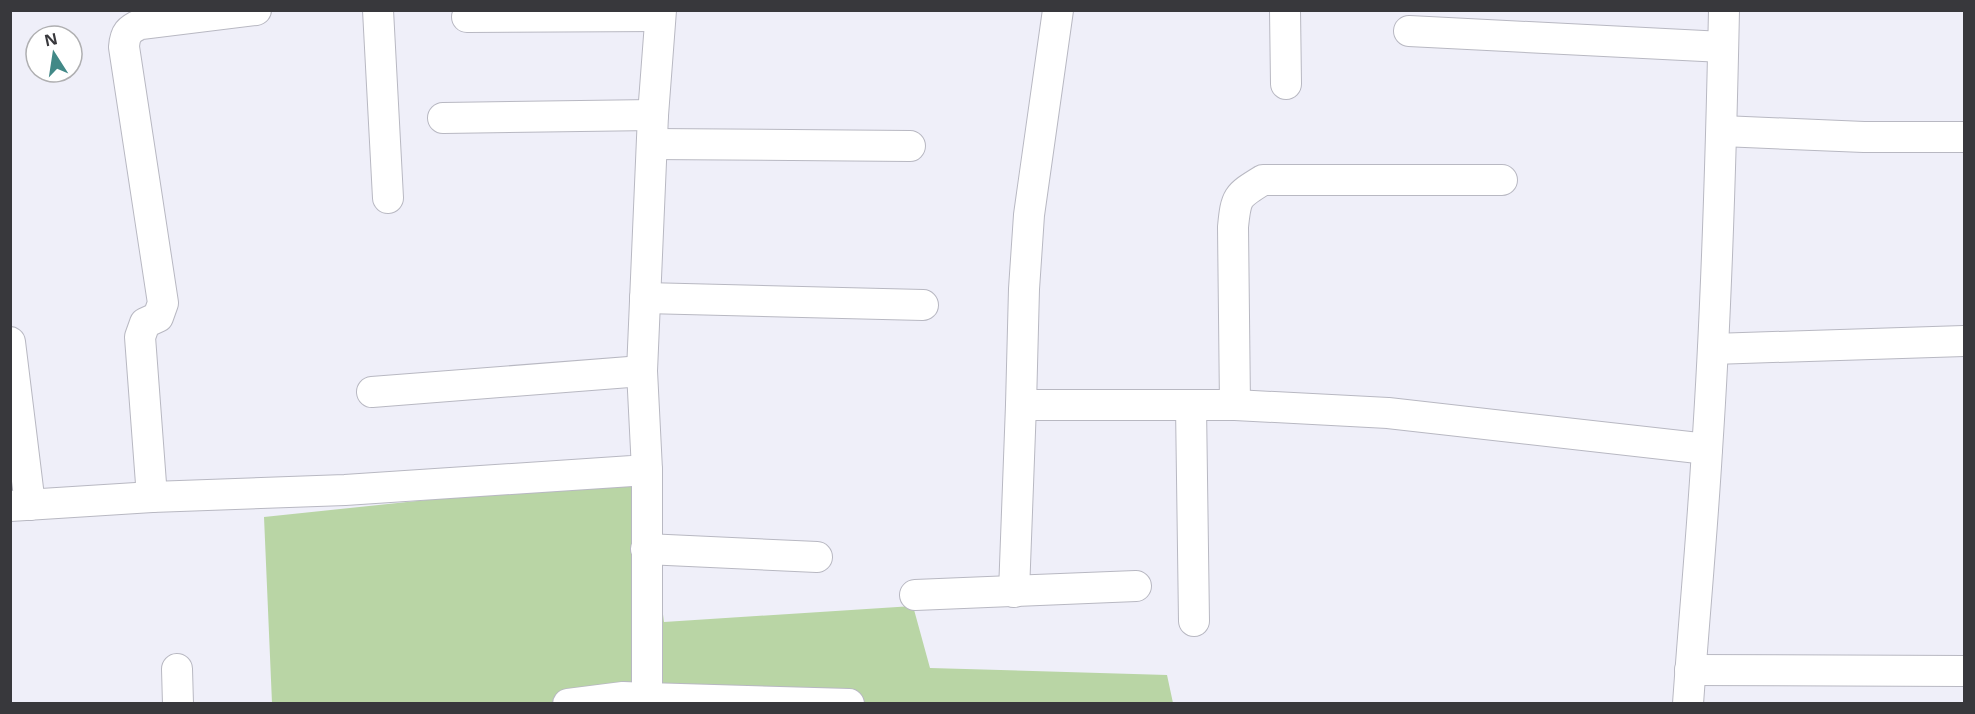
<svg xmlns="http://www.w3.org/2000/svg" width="1975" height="714" font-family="'Open Sans',sans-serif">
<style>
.green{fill:#b9d5a5}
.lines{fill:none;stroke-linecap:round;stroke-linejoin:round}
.minor-casing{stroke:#b8b8c2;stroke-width:32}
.minor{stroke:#fff;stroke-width:30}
</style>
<rect width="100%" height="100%" fill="#efeff9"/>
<polygon class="green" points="645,477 664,622 913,606 930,668 1167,675 1173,703 272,703 264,517"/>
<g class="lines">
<defs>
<g id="minor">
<polyline points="378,10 388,198"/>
<polyline points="1285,10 1286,84"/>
<polyline points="467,17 660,16"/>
<polyline points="1409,31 1723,47"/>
<polyline points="443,118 653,115"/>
<polyline points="1722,131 1864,137 1964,137"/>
<polyline points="652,144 910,146"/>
<polyline points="645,298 923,305"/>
<polyline points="10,342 30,505"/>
<polyline points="1713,349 1964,341"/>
<polyline points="372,392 642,371"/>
<polyline points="1021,405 1235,405 1388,413 1707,449"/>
<path d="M1235 405 1233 227C1236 196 1237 196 1263 180H1502"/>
<polyline points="1191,406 1194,621"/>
<path d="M152 497 140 337 145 323 158 317 163 303 124 47C125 33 129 29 141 24L256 10"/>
<polyline points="10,506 152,497 345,490 647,470 642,371 653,115 661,10"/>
<polyline points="646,549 817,557"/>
<polyline points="1014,592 1021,405 1024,289 1029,215 1058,10"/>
<polyline points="915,595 1136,586"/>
<polyline points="177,669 178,704"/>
<polyline points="1690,670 1964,671"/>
<polyline points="568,704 623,697 647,698 647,470"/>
<polyline points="648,704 647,698 849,704"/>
<path d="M1688 704C1694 619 1702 535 1707 450 1717 304 1721 157 1724 10"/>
</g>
</defs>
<use href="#minor" class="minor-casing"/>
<use href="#minor" class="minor"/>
</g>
<rect width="1975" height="714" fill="none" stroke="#38383c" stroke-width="24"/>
<g transform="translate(54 54) rotate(348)"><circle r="28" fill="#ffffff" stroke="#afafb1" stroke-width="1.5"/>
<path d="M0-4.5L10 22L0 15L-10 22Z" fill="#428987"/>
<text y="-9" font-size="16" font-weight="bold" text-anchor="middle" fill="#38383c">N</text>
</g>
</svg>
